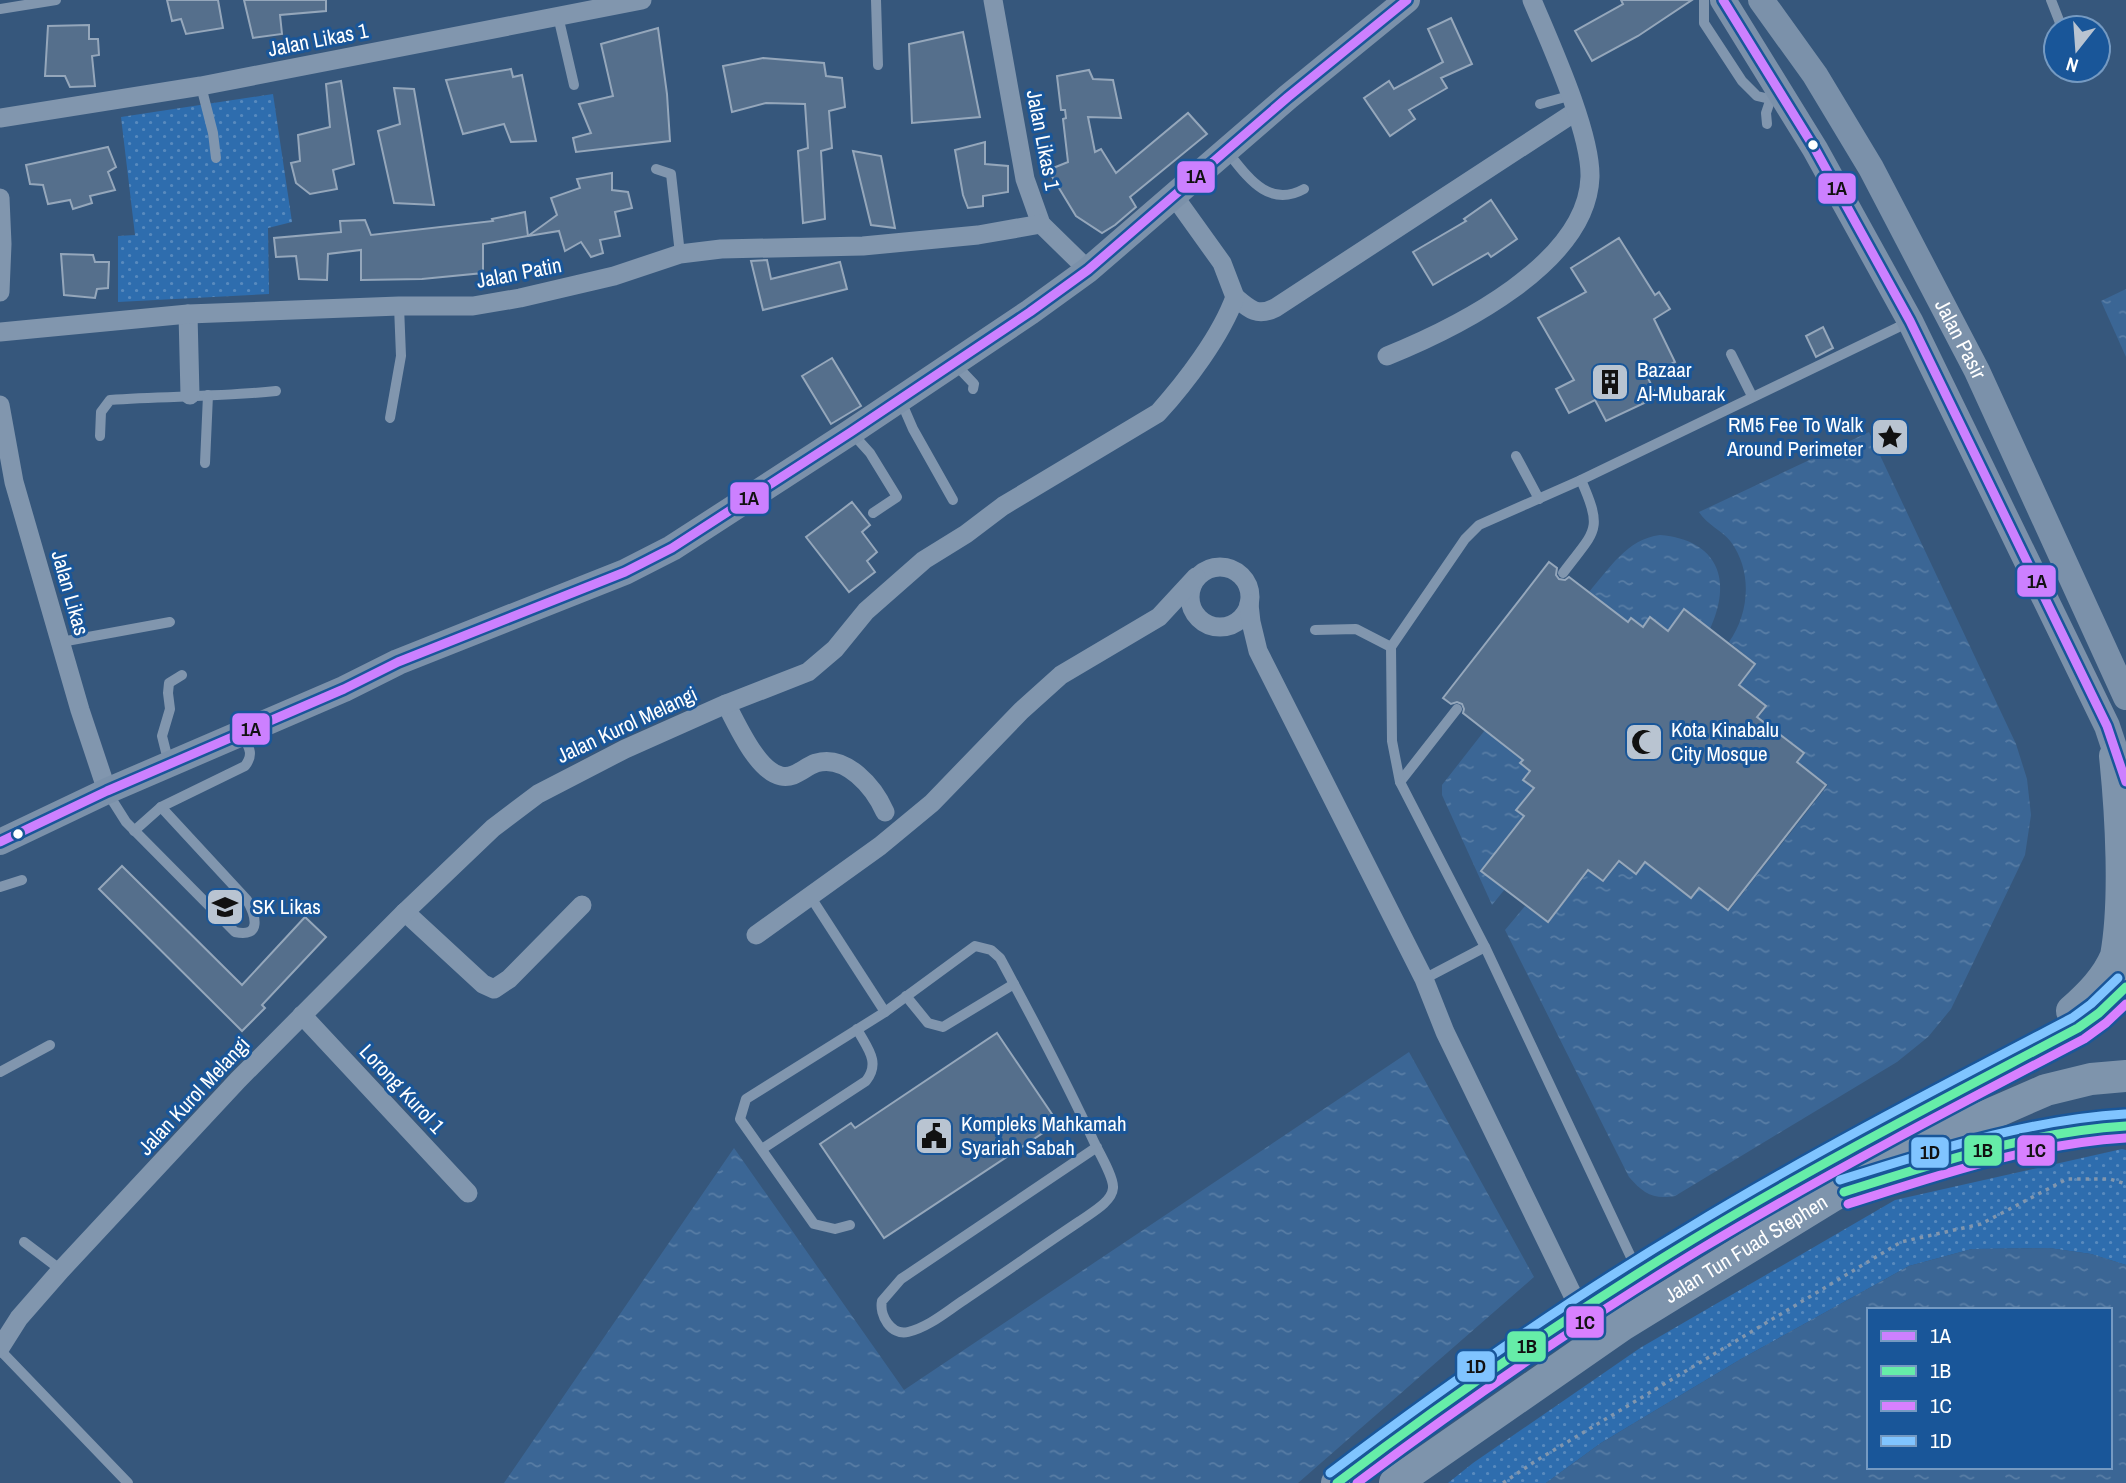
<svg xmlns="http://www.w3.org/2000/svg" width="2126" height="1483" font-family="'Archivo Narrow',sans-serif">
<style>
.park{fill:url(#park-dots)}
.water{fill:url(#water-ripples);fill-rule:evenodd}
.building{fill:#556f8c;stroke:#95a7bb;stroke-width:2}
.lines{fill:none;stroke-linecap:round;stroke-linejoin:round}
.path{stroke:#8196ae;stroke-width:3.5;stroke-dasharray:3.5 5;stroke-linecap:butt}
.service{stroke:#8196ae;stroke-width:10}
.minor{stroke:#8196ae;stroke-width:19}
.secondary{stroke:#7b91aa;stroke-width:26}
.trunk{stroke:#7e94ac;stroke-width:32}
.bus-1-casing{stroke:#195699;stroke-width:14}
.bus-2-casing{stroke:#195699;stroke-width:14}
.bus-3-casing{stroke:#195699;stroke-width:14}
.bus-4-casing{stroke:#195699;stroke-width:14}
.bus-1{stroke:#cc80ff;stroke-width:9}
.bus-2{stroke:#66eda8;stroke-width:9}
.bus-3{stroke:#d880ff;stroke-width:9}
.bus-4{stroke:#80c4ff;stroke-width:9}
.bus-dot{fill:#fff;stroke:#195699;stroke-width:2.5}
.labels{text-anchor:middle;stroke-width:6;stroke-linejoin:round;paint-order:stroke}
.street-label{font-size:21px;fill:#fff;stroke:#195699}
.poi-label{font-size:21px;fill:#fff;stroke:#195699;text-anchor:start}
.line-badge{stroke:#195699;stroke-width:2.5}
.pale-badge-label{font-size:19px;text-anchor:middle;font-weight:bold;fill:#111}
</style>
<defs>
<pattern id="park-dots" width="8" height="8" patternUnits="userSpaceOnUse" patternTransform="scale(1.75)"><rect width="8" height="8" fill="#2e6dae"/><path d="M2 2h.1M6 6h.1" fill="none" stroke="#588abe" stroke-width="1.8" stroke-linecap="round"/></pattern>
<pattern id="water-ripples" width="26" height="14" patternUnits="userSpaceOnUse" patternTransform="scale(1.75)"><rect width="26" height="14" fill="#3b6695"/><path d="M2 4q2-2 4 0t4 0M15 11q2-2 4 0t4 0" fill="none" stroke="#587da5"/></pattern>
</defs>
<rect width="100%" height="100%" fill="#36577c"/>
<g class="park">
<polygon points="273,94 292,222 268,228 269,294 118,302 118,236 135,235 121,117"/>
<polygon points="2122,1149 2126,1150 2126,1265 2091,1254 2049,1248 1972,1249 1909,1266 1741,1359 1601,1443 1546,1483 1448,1483 1473,1463 1640,1348 1895,1200"/>
</g>
<g class="water">
<polygon points="2126,289 2126,357 2101,301"/>
<path d="M1869 432 2016 744 2027 779 2031 815 2025 855 1951 1009 1928 1037 1897 1062 1675 1196C1653 1200 1643 1193 1629 1177L1505 930 1525 906 1548 923 1589 871 1603 882 1619 863 1636 875 1645 863 1691 898 1699 889 1729 911 1828 785 1798 762 1805 753 1759 717 1767 706 1740 685 1756 664 1729 642C1749 614 1753 572 1731 542 1722 530 1707 525 1699 512Z"/>
<path d="M1660 535C1718 540 1733 580 1710 629L1684 610 1668 631 1650 617 1643 627 1632 618 1628 622 1589 592C1609 569 1627 539 1660 535Z"/>
<polygon points="1485,730 1523,760 1520,764 1530,771 1523,780 1534,788 1516,810 1524,816 1482,871 1505,889 1492,905 1442,795 1442,785"/>
<polygon points="1409,1052 1534,1277 1298,1483 504,1483 734,1148 904,1390"/>
<path d="M2049 1248 2091 1254 2126 1265V1483H1546L1601 1443 1741 1359 1909 1266 1972 1249ZM1869 1310H2110V1467H1869Z"/>
</g>
<g class="building">
<polygon points="167,0 218,0 223,28 186,34 181,19 172,21"/>
<polygon points="244,0 326,0 326,11 280,15 282,34 253,38"/>
<polygon points="1621,0 1692,0 1638,36 1592,61 1575,31 1623,4"/>
<polygon points="1451,18 1472,64 1441,78 1447,88 1409,110 1415,119 1390,136 1364,98 1389,81 1394,89 1443,62 1428,29"/>
<polygon points="89,25 89,39 98,39 99,55 92,56 95,86 70,87 65,76 45,76 48,26"/>
<polygon points="658,28 667,94 670,141 576,152 573,138 591,133 579,104 613,96 601,44"/>
<polygon points="963,32 980,117 912,123 909,44"/>
<polygon points="763,58 824,63 826,76 842,78 845,107 829,111 832,148 821,151 825,219 803,223 798,151 808,148 805,104 766,103 732,112 723,66"/>
<polygon points="511,69 513,77 522,75 536,141 511,142 504,124 463,134 446,80"/>
<polygon points="1089,70 1093,79 1113,80 1121,118 1088,117 1095,152 1101,149 1116,173 1188,113 1207,134 1130,197 1136,207 1115,225 1102,233 1076,216 1048,170 1068,162 1063,119 1066,118 1065,110 1061,110 1057,76"/>
<polygon points="341,81 354,164 333,170 337,189 310,194 296,183 291,163 300,161 298,135 330,127 326,84"/>
<polygon points="394,88 414,89 434,205 394,203 378,131 400,124"/>
<polygon points="985,142 985,164 1008,166 1008,192 983,196 983,206 968,208 963,195 955,150"/>
<polygon points="108,147 116,167 108,172 115,190 90,196 92,203 73,209 70,200 48,204 43,185 30,184 26,165"/>
<polygon points="853,151 881,156 895,228 871,225"/>
<polygon points="612,173 612,190 628,192 632,208 615,212 620,236 600,240 603,253 591,257 581,242 565,251 559,231 528,236 557,215 551,198 580,188 577,179"/>
<polygon points="1491,200 1517,239 1491,257 1488,253 1433,285 1413,252 1466,221 1464,219"/>
<polygon points="525,212 528,236 483,244 483,273 422,279 361,280 361,250 328,254 327,280 299,279 296,256 276,257 274,238 341,232 340,221 365,220 371,235 493,221 492,219"/>
<polygon points="1619,238 1655,295 1659,292 1670,309 1654,319 1675,362 1647,376 1657,397 1606,421 1595,400 1569,413 1556,389 1574,380 1538,318 1586,292 1571,268"/>
<polygon points="61,254 93,255 95,262 109,262 108,288 97,289 95,298 64,295"/>
<polygon points="767,260 771,279 840,262 847,289 763,310 751,261"/>
<polygon points="1823,327 1833,348 1816,357 1806,336"/>
<polygon points="832,358 861,406 831,424 802,376"/>
<polygon points="852,502 870,525 862,532 877,552 867,561 875,572 849,592 806,537"/>
<polygon points="1549,562 1557,568 1556,575 1559,579 1565,580 1569,577 1628,622 1631,618 1643,627 1650,617 1668,631 1684,609 1755,664 1739,685 1766,706 1757,717 1804,753 1797,762 1826,785 1728,910 1699,888 1691,898 1645,862 1636,874 1619,861 1603,881 1588,870 1548,922 1481,871 1524,816 1516,810 1534,788 1523,780 1530,771 1520,763 1523,760 1463,713 1464,709 1462,704 1457,702 1451,704 1443,698"/>
<polygon points="122,866 242,985 305,917 326,937 262,1005 265,1008 242,1031 99,889"/>
<polygon points="997,1033 1058,1123 884,1238 820,1144 851,1123 855,1128"/>
</g>
<g class="lines">
<polyline class="path" points="1503,1483 1534,1462 1901,1242 1981,1224 2067,1179 2110,1179 2126,1184"/>
<g class="service">
<polyline points="876,0 878,65"/>
<polyline points="1704,0 1704,23 1742,81 1757,96 1774,100 1779,96"/>
<polyline points="2051,0 2062,28"/>
<polyline points="0,9 56,0"/>
<polyline points="558,16 574,85"/>
<polyline points="2079,70 2079,71"/>
<polyline points="201,86 213,133 216,158"/>
<polyline points="1540,104 1569,96"/>
<polyline points="1767,124 1766,113 1770,101"/>
<path d="M1226 150C1247 176 1268 209 1304 189"/>
<polyline points="656,169 671,174 680,254"/>
<polyline points="1731,354 1752,396"/>
<polyline points="956,365 974,384 973,389"/>
<polyline points="900,399 913,429 953,500"/>
<polyline points="390,418 401,356 399,306"/>
<polyline points="851,432 870,453 897,497 873,513"/>
<path d="M100 436 101 412 110 400C166 396 221 397 276 391"/>
<polyline points="1516,456 1539,499"/>
<polyline points="205,463 208,395"/>
<path d="M1563 573C1595 530 1604 532 1581 480"/>
<polyline points="1315,630 1356,629 1391,647"/>
<polyline points="61,642 170,622"/>
<polyline points="169,764 162,736 170,709 168,693 169,683 182,675"/>
<polyline points="1400,782 1457,709"/>
<path d="M107 792 126 822 235 932C262 938 256 916 247 900L161 807"/>
<path d="M134 831 161 807 245 766C255 753 248 746 241 733"/>
<polyline points="0,887 22,880"/>
<polyline points="810,896 885,1012"/>
<polyline points="1424,979 1485,947"/>
<polyline points="906,996 928,1023 943,1027 1014,984"/>
<polyline points="0,1072 50,1045"/>
<path d="M762 1149 866 1081C881 1062 867 1048 857 1029"/>
<path d="M850 1225 835 1229 814 1224 740 1119 746 1099 885 1012 975 946 991 950 1000 958C1033 1019 1066 1081 1095 1144 1100 1154 1114 1178 1113 1188 1112 1202 1091 1213 1080 1221 1041 1247 1003 1274 964 1300 947 1311 929 1327 908 1332 891 1336 879 1315 882 1301L901 1279 1097 1147"/>
<polyline points="24,1242 61,1270"/>
<polyline points="1637,1270 1485,947 1400,782 1392,741 1391,647 1465,539 1479,525 1581,480 1909,322"/>
<polyline points="0,1350 128,1483"/>
</g>
<g class="minor">
<polyline points="993,0 1025,179 1041,224 1088,270"/>
<polyline points="0,118 201,86 642,0"/>
<polyline points="0,198 2,244 0,292"/>
<path d="M1235 297C1249 309 1257 317 1275 308L1575 112"/>
<polyline points="188,314 190,395"/>
<polyline points="0,332 188,314 399,306 473,306 520,298 614,276 680,254 721,249 863,246 978,235 1041,224"/>
<path d="M1387 356C1456 328 1587 264 1590 177 1591 132 1550 43 1532 0"/>
<polyline points="0,405 14,482 80,710 107,791"/>
<circle cx="1220" cy="597" r="30"/>
<polyline points="1249,604 1251,622 1258,651 1424,979 1445,1032 1580,1310"/>
<path d="M726 704C737 724 757 771 781 776 795 779 804 767 816 763 846 754 874 787 885 812"/>
<polyline points="405,912 483,984 494,989 509,979 582,905"/>
<polyline points="756,935 880,846 932,803 1021,711 1061,675 1159,617 1196,577"/>
<polyline points="302,1015 468,1193"/>
<path d="M0 1348 19 1318 61 1270 238 1080 405 912 493 828 538 794 625 749 726 704 808 672 835 649 866 611 924 560 966 534 1003 506 1158 413C1186 382 1221 336 1235 297L1222 263 1174 196"/>
</g>
<g class="secondary">
<polyline points="1723,0 1815,149 1910,321 2107,726 2123,774"/>
<path id="s1" d="M1761 0 1815 75 1871 168 1977 371 2126 697"/>
<polyline points="0,842 107,791 344,689 398,662 625,572 672,548 851,432 1030,312 1088,270 1288,97 1407,0"/>
</g>
<g class="trunk">
<path d="M2072 1011C2090 995 2107 978 2116 956 2126 901 2121 814 2115 756"/>
<path d="M1906 1173C1977 1151 2052 1127 2126 1126"/>
<path d="M1337 1483C1435 1408 1535 1337 1640 1272 1782 1183 1931 1106 2078 1028L2099 1013 2126 987"/>
<path id="s2" d="M1395 1483 1622 1325 1832 1196 1975 1121 2046 1090 2091 1079 2126 1076"/>
</g>
<defs>
<g id="bus-1">
<polyline points="1723,0 1815,149 1910,321 2107,726 2126,782"/>
<polyline points="0,842 107,791 344,689 398,662 625,572 672,548 851,432 1030,312 1088,270 1288,97 1407,0"/>
</g>
<g id="bus-2">
<path d="M1844 1192C1937 1163 2028 1132 2126 1126"/>
<path d="M1337 1483C1451 1396 1569 1315 1692 1240 1817 1164 1948 1097 2078 1028L2099 1013 2126 987"/>
</g>
<g id="bus-3">
<path d="M1848 1204C1939 1175 2029 1144 2126 1138"/>
<path d="M1357 1483C1467 1400 1581 1322 1699 1250 1824 1175 1954 1107 2084 1039L2106 1023 2126 1004"/>
</g>
<g id="bus-4">
<path d="M1840 1180C1934 1151 2026 1120 2125 1114"/>
<path d="M1330 1473C1445 1386 1563 1303 1687 1229 1812 1153 1942 1086 2072 1018L2091 1004 2118 978"/>
</g>
</defs>
<use href="#bus-1" class="bus-1-casing"/>
<use href="#bus-2" class="bus-2-casing"/>
<use href="#bus-3" class="bus-3-casing"/>
<use href="#bus-4" class="bus-4-casing"/>
<use href="#bus-1" class="bus-1"/>
<use href="#bus-2" class="bus-2"/>
<use href="#bus-3" class="bus-3"/>
<use href="#bus-4" class="bus-4"/>
</g>
<defs>
<symbol id="building-square" viewBox="-11 -11 22 22"><rect x="-9" y="-9" width="18" height="18" rx="4" fill="#b9c4d1" stroke="#195699"/><path d="M-4-6H4V6H1V3H-1V6H-4ZM-2.5-4.3h1.7v1.8h-1.7ZM.8-4.3h1.7v1.8H.8ZM-2.5-1h1.7V.8h-1.7ZM.8-1h1.7V.8H.8Z" fill="#111"/></symbol>
<symbol id="sight-square" viewBox="-11 -11 22 22"><rect x="-9" y="-9" width="18" height="18" rx="4" fill="#b9c4d1" stroke="#195699"/><path d="M0-6L1.8-2.2L6-1.7L2.9 1.2L3.7 5.4L0 3.3L-3.7 5.4L-2.9 1.2L-6-1.7L-1.8-2.2Z" fill="#111"/></symbol>
<symbol id="mosque-square" viewBox="-11 -11 22 22"><rect x="-9" y="-9" width="18" height="18" rx="4" fill="#b9c4d1" stroke="#195699"/><path d="M3.5-4.9A6 6 0 1 0 3.5 4.9A5 5 0 1 1 3.5-4.9Z" fill="#111"/></symbol>
<symbol id="school-square" viewBox="-11 -11 22 22"><rect x="-9" y="-9" width="18" height="18" rx="4" fill="#b9c4d1" stroke="#195699"/><path d="M0-5L7-2L0 1L-7-2ZM-4 1L0 2.5L4 1V4Q0 6-4 4Z" fill="#111"/></symbol>
<symbol id="civic-square" viewBox="-11 -11 22 22"><rect x="-9" y="-9" width="18" height="18" rx="4" fill="#b9c4d1" stroke="#195699"/><path d="M-.6-6.5H3V-4.5H.6V-3L4-1V1h2V6H-6V1h2V-1L-.6-3ZM-1.2 2.5V6h2.4V2.5Z" fill="#111"/></symbol>
</defs>
<g fill-rule="evenodd">
<use href="#building-square" x="1588" y="360" width="44" height="44"/>
<use href="#sight-square" x="1868" y="415" width="44" height="44"/>
<use href="#mosque-square" x="1622" y="720" width="44" height="44"/>
<use href="#school-square" x="203" y="885" width="44" height="44"/>
<use href="#civic-square" x="912" y="1114" width="44" height="44"/>
</g>
<g class="bus-dot">
<circle cx="1813" cy="145" r="6"/>
<circle cx="18" cy="834" r="6"/>
</g>
<g class="labels">
<g class="street-label">
<text transform="translate(318 40) rotate(-11)" y="7">Jalan Likas 1</text>
<text transform="translate(1043 140) rotate(79)" y="7">Jalan Likas 1</text>
<text transform="translate(519 273) rotate(-11)" y="7">Jalan Patin</text>
<text dy="7" stroke="none"><textPath href="#s1" startOffset="394">Jalan Pasir</textPath></text>
<text transform="translate(70 593) rotate(74)" y="7">Jalan Likas</text>
<text transform="translate(627 725) rotate(-25)" y="7">Jalan Kurol Melangi</text>
<text transform="translate(402 1089) rotate(47)" y="7">Lorong Kurol 1</text>
<text transform="translate(194 1096) rotate(-47)" y="7">Jalan Kurol Melangi</text>
<text dy="7" stroke="none"><textPath href="#s2" startOffset="422">Jalan Tun Fuad Stephen</textPath></text>
</g>
<g class="poi-label">
<text x="1637" y="377">Bazaar<tspan x="1637" dy="24">Al-Mubarak</tspan></text>
<text x="1863" y="432" text-anchor="end">RM5 Fee To Walk<tspan x="1863" dy="24">Around Perimeter</tspan></text>
<text x="1671" y="737">Kota Kinabalu<tspan x="1671" dy="24">City Mosque</tspan></text>
<text x="252" y="914">SK Likas</text>
<text x="961" y="1131">Kompleks Mahkamah<tspan x="961" dy="24">Syariah Sabah</tspan></text>
</g>
</g>
<g class="line-badge">
<rect x="1176" y="160" width="40" height="34" rx="7" fill="#cc80ff"/>
<rect x="1817" y="172" width="40" height="33" rx="7" fill="#cc80ff"/>
<rect x="729" y="481" width="41" height="34" rx="7" fill="#cc80ff"/>
<rect x="2016" y="564" width="41" height="34" rx="7" fill="#cc80ff"/>
<rect x="231" y="712" width="40" height="34" rx="7" fill="#cc80ff"/>
<rect x="1963" y="1134" width="40" height="33" rx="7" fill="#66eda8"/>
<rect x="2016" y="1134" width="40" height="33" rx="7" fill="#d880ff"/>
<rect x="1910" y="1136" width="40" height="33" rx="7" fill="#80c4ff"/>
<rect x="1565" y="1305" width="40" height="34" rx="7" fill="#d880ff"/>
<rect x="1506" y="1330" width="41" height="33" rx="7" fill="#66eda8"/>
<rect x="1456" y="1350" width="40" height="33" rx="7" fill="#80c4ff"/>
</g>
<g class="pale-badge-label">
<text x="1196" y="183">1A</text>
<text x="1837" y="195">1A</text>
<text x="749" y="505">1A</text>
<text x="2037" y="588">1A</text>
<text x="251" y="736">1A</text>
<text x="1983" y="1157">1B</text>
<text x="2036" y="1157">1C</text>
<text x="1930" y="1159">1D</text>
<text x="1585" y="1329">1C</text>
<text x="1527" y="1353">1B</text>
<text x="1476" y="1373">1D</text>
</g>
<rect x="1867" y="1308" width="245" height="161" fill="#195699" stroke="#759ac2" stroke-width="2"/>
<rect x="1881" y="1331" width="35" height="10" fill="#cc80ff" stroke="#759ac2" stroke-width="2"/>
<text x="1930" y="1343" font-size="21" fill="#ffffff">1A</text>
<rect x="1881" y="1366" width="35" height="10" fill="#66eda8" stroke="#759ac2" stroke-width="2"/>
<text x="1930" y="1378" font-size="21" fill="#ffffff">1B</text>
<rect x="1881" y="1401" width="35" height="10" fill="#d880ff" stroke="#759ac2" stroke-width="2"/>
<text x="1930" y="1413" font-size="21" fill="#ffffff">1C</text>
<rect x="1881" y="1436" width="35" height="10" fill="#80c4ff" stroke="#759ac2" stroke-width="2"/>
<text x="1930" y="1448" font-size="21" fill="#ffffff">1D</text>
<g transform="translate(2077 49) rotate(197)"><circle r="33" fill="#195699" stroke="#759ac2" stroke-width="2"/>
<path d="M0-5L12 26L0 18L-12 26Z" fill="#b9c4d1"/>
<text y="-10" font-size="19" font-weight="bold" text-anchor="middle" fill="#ffffff">N</text>
</g>
</svg>
